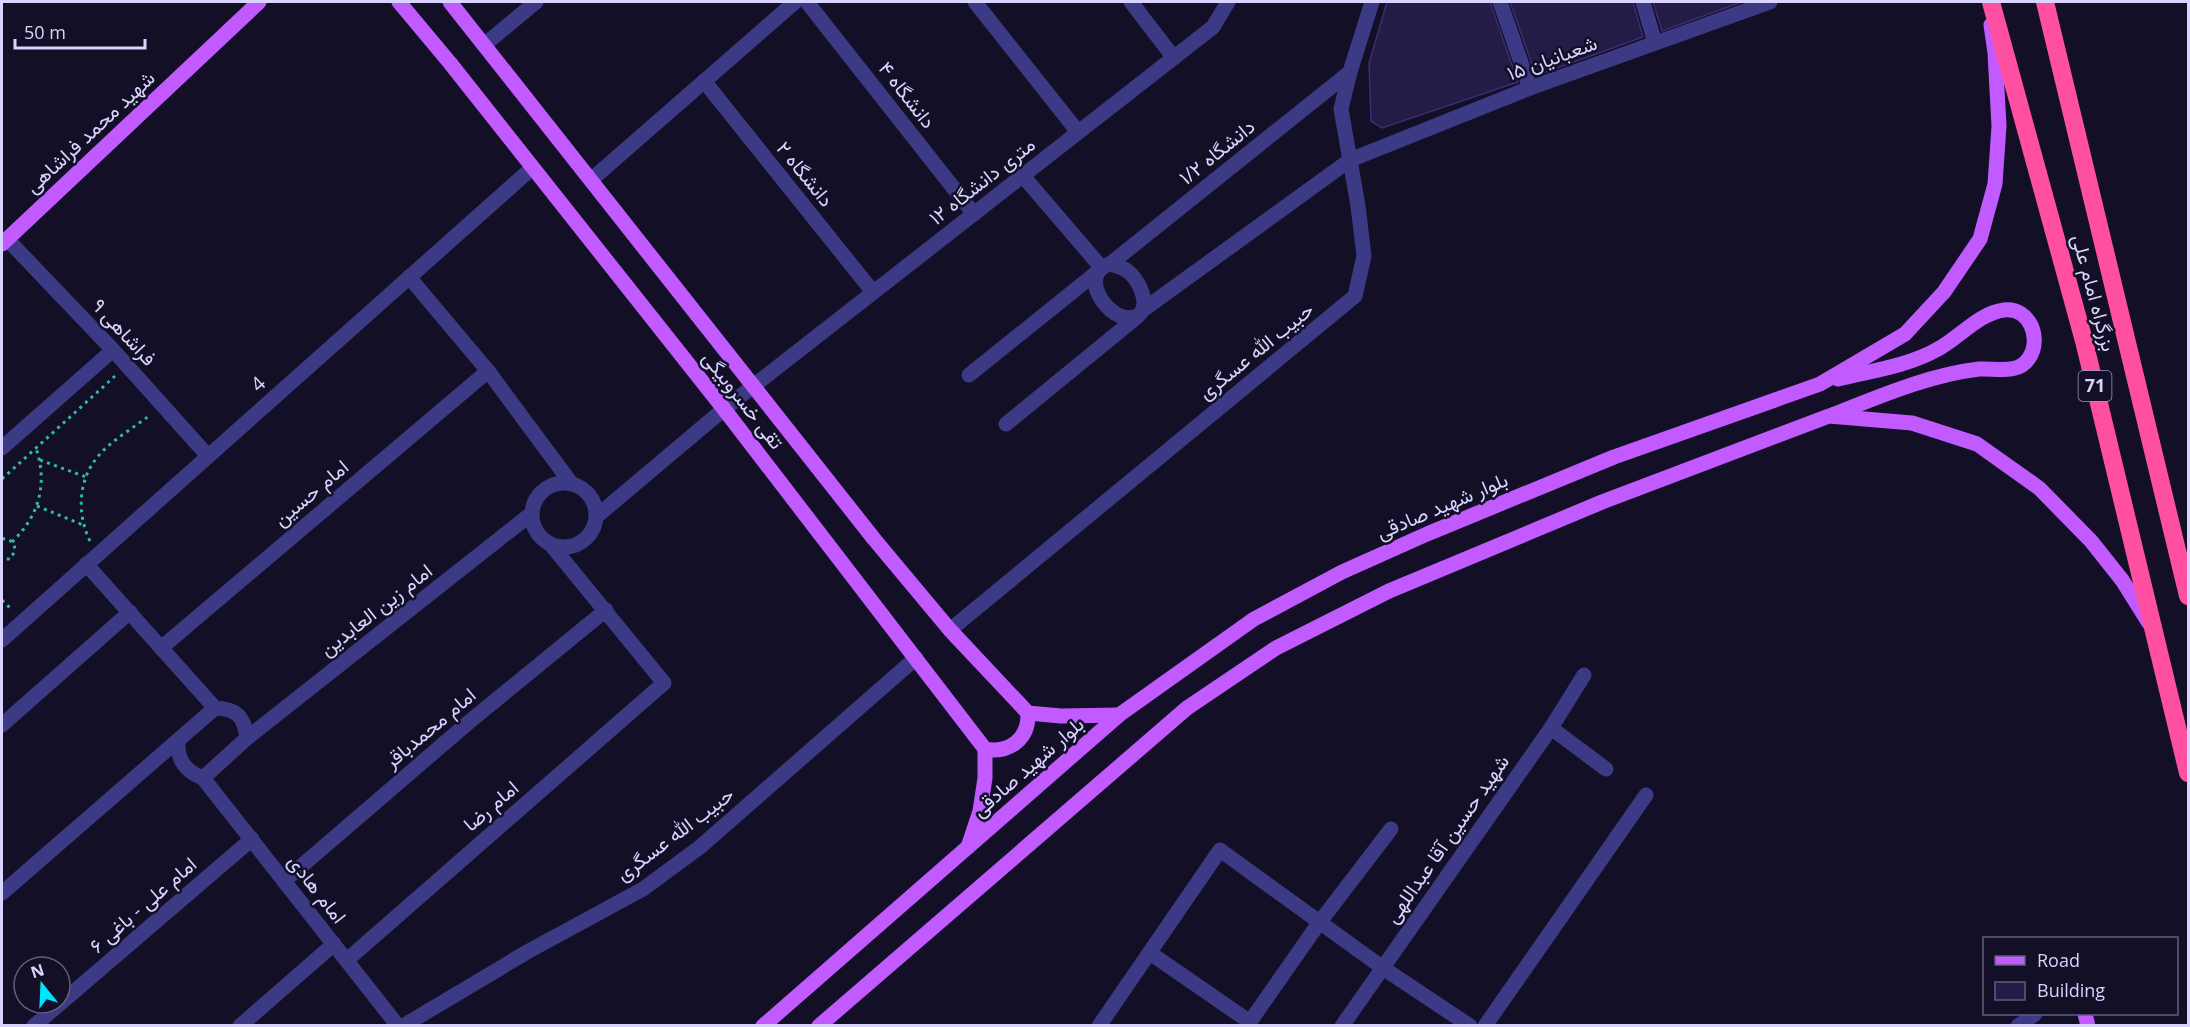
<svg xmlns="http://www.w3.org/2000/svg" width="2190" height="1027" font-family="'Open Sans',Vazirmatn,sans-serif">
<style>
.building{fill:#241b47;stroke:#3b2d73;stroke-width:1.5}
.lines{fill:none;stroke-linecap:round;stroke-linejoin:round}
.path{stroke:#2fb8b0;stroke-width:3;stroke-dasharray:3 4.5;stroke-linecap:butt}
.minor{stroke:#3d3a85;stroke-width:15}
.major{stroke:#c25bff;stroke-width:15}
.highway{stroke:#ff4fa3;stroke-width:18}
.labels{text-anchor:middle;stroke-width:5;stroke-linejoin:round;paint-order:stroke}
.shield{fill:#130f26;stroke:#9e99be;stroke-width:1.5}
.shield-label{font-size:18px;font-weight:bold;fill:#d9d4ff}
.street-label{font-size:20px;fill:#d9d4ff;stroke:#130f26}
</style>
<rect width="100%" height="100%" fill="#130f26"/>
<g class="building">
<polygon points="1387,2 1490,2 1518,82 1382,128 1371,121 1369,63"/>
<polygon points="1510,2 1633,2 1643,37 1538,75 1535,73"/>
<polygon points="1653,2 1742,2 1662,31"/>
</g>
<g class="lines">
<g class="path">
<polyline points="40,460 86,477"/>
<polyline points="2,479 115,376"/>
<polyline points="37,506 83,525"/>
<path d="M2 539C10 538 15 543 15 551L10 559H2"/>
<path d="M90 541C76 512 78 477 101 453 115 438 135 427 150 415"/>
<path d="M12 542C39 516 48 484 36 448"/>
<polyline points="2,600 12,610"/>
</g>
<g class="minor">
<polyline points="807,2 974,214"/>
<polyline points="975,2 1078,132"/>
<polyline points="1131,2 1174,58"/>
<polyline points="1500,2 1530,88"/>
<polyline points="1643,2 1655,43"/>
<polyline points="484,45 536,2"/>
<polyline points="704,81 873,292"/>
<polyline points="1023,176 1101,267"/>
<polyline points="591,180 795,2"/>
<polyline points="7,239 113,350 208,456"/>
<polyline points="1110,264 1350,72"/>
<path d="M1110 264C1118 266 1125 268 1131 274 1141 284 1153 312 1134 317 1109 324 1076 274 1110 264Z"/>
<polyline points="409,277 488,371 571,483"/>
<polyline points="1143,310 1350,160 1530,88 1770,2"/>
<polyline points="969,375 1096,273"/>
<polyline points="1006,424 1137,317"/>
<polyline points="2,448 113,350"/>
<circle cx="564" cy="515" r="32"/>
<polyline points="597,516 724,409 1213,27 1228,2"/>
<polyline points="86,564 215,708"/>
<polyline points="950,630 1355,296 1364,256 1358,206 1341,109 1350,72 1372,2"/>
<polyline points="2,640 532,168"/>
<polyline points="161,648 488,371"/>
<polyline points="2,725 130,612"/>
<polyline points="1551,728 1606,769"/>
<polyline points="247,738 531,514"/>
<polyline points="203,778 398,1026"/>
<polyline points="284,881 469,722 606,610"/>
<path d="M2 893 215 708C237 709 244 716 247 738L203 778C185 771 177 760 178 741"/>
<polyline points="1150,953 1250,1022"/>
<polyline points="347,960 664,683 552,546"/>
<polyline points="34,1026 252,839"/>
<polyline points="240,1026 334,944"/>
<polyline points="403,1026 527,952 643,889 700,847 916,658"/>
<polyline points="1099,1026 1220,850 1383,968 1470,1026"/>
<polyline points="1247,1026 1319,923 1391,829"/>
<polyline points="1342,1026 1551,728 1584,675"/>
<polyline points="1485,1026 1646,795"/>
<polyline points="2018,1026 2035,1014"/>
</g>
<g class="major">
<polyline points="399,2 450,63 724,409 985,749 985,778 980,811 968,847"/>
<polyline points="450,2 874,539 950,630 1028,713 1061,716 1119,715"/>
<polyline points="2,244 259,2"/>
<path d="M1832 415C1878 397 1928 375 1979 369 1996 368 2018 375 2029 358 2042 339 2030 307 2004 310 1979 313 1959 338 1938 349 1908 366 1871 371 1838 379"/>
<path d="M985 749C1010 754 1029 738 1028 713"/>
<polyline points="2085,1014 2088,1026"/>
<polyline points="763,1026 1119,715 1254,619 1342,572 1427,534 1614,457 1820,384 1905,334 1944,292 1980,239 1995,184 1999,126 1995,53 1991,25"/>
<polyline points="819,1026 1187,708 1276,648 1389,591 1602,502 1829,416 1912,423 1977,444 2039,488 2091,541 2122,580 2149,623"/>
</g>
<g class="highway">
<polyline points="1991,2 2084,341 2188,773"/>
<polyline points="2045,2 2188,596"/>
</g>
</g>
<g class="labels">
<rect class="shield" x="2078.5" y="371" width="33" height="30" rx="4.5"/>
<g class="shield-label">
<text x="2095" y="392">71</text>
</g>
<g class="street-label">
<text transform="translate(1552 58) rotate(-20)" y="7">شعبانیان ۱۵</text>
<text transform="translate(907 95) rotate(52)" y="7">دانشگاه ۴</text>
<text transform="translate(90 132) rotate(-43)" y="7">شهید محمد فراشاهی</text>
<text transform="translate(1217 152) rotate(-39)" y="7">دانشگاه ۱/۲</text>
<text transform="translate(805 174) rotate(51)" y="7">دانشگاه ۲</text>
<text transform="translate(982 181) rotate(-38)" y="7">۱۲ متری دانشگاه</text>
<text transform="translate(2094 293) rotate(75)" y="7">بزرگراه امام علی</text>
<text transform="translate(124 332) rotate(47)" y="7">فراشاهی ۹</text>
<text transform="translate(1256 351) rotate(-39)" y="7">حبیب الله عسگری</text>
<text transform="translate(258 384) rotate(-42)" y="7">4</text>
<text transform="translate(743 400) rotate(52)" y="7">تقی خسروبیگی</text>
<text transform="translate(311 493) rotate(-40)" y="7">امام حسین</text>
<text transform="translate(1442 506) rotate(-23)" y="7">بلوار شهید صادقی</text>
<text transform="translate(376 610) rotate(-38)" y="7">امام زین العابدین</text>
<text transform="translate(430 728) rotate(-40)" y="7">امام محمدباقر</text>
<text transform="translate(1028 767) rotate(-41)" y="7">بلوار شهید صادقی</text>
<text transform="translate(491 806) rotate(-41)" y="7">امام رضا</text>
<text transform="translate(675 834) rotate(-37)" y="7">حبیب الله عسگری</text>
<text transform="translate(1447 839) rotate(-55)" y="7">شهید حسین آقا عبداللهی</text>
<text transform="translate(317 889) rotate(52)" y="7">امام هادی</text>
<text transform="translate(143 905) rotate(-41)" y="7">امام علی - باغی ۶</text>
</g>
</g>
<rect width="2190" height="1027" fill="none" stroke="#d9d4ff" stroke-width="6"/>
<rect x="1983" y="937" width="195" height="78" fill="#130f26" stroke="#625e7d" stroke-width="1.5"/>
<rect x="1995" y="956" width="30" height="9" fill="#c25bff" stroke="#625e7d" stroke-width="1.5"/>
<text x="2037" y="967" font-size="18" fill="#d9d4ff">Road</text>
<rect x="1995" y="982" width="30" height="18" fill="#241b47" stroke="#625e7d" stroke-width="1.5"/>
<text x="2037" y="997" font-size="18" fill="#d9d4ff">Building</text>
<g transform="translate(42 985) rotate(342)"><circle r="28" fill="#130f26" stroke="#625e7d" stroke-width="1.5"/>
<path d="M0-4.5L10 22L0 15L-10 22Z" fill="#00e5ff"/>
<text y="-9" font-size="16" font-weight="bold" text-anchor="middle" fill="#d9d4ff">N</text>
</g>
<path d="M15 39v9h130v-9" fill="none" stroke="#d9d4ff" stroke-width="3"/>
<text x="24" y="39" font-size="18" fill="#d9d4ff" stroke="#130f26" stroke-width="4.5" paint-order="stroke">50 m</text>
</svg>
